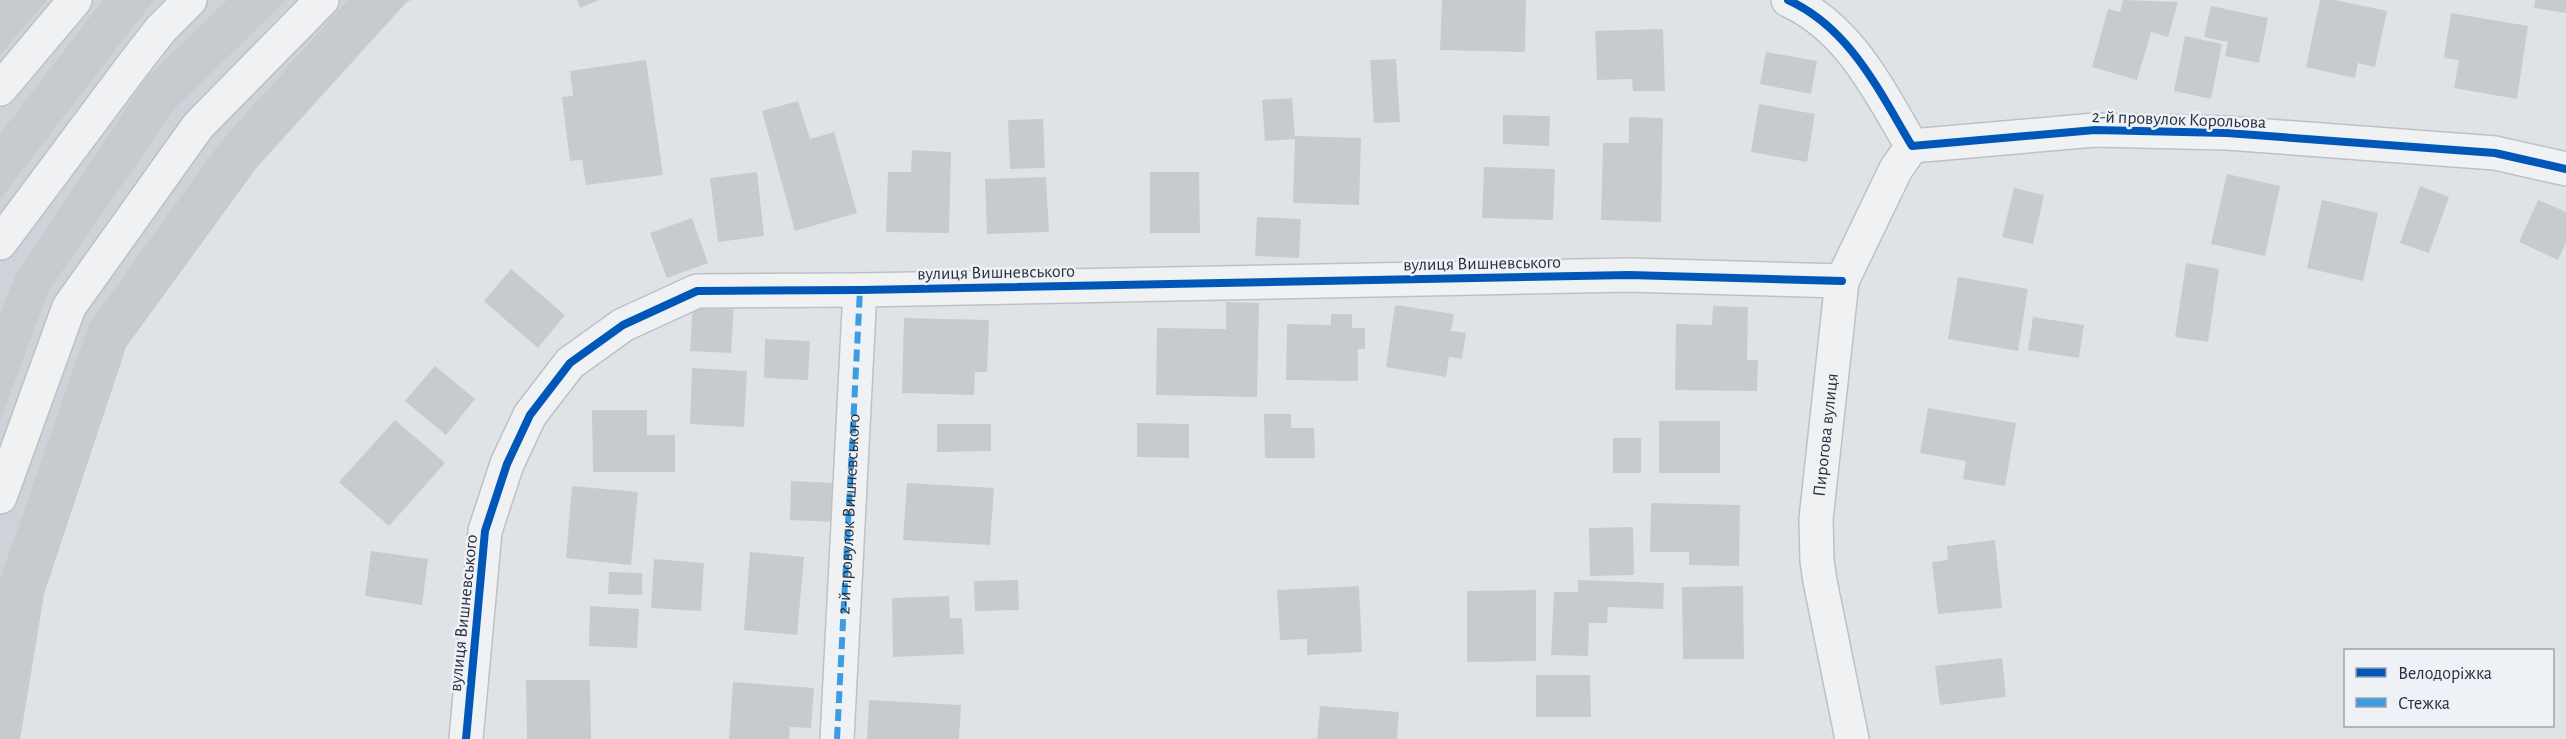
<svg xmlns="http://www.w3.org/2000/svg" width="2566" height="739" font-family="'Alegreya Sans',sans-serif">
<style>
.built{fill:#ced2d9}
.building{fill:#c8cbce}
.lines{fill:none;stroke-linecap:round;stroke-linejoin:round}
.minor-casing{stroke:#bec1c4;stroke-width:36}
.minor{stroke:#f0f1f2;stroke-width:33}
.quiet{stroke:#3d9de3;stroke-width:6;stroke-dasharray:12 6;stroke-linecap:butt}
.cycleway-casing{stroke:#eef1f6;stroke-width:11}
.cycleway{stroke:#0057b8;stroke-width:8}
.labels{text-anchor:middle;stroke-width:5;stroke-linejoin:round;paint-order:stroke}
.street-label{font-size:18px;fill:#273040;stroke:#eef1f6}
</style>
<rect width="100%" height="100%" fill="#e0e3e6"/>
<polygon class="built" points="0,0 412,0 407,2 257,167 126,347 44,594 20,739 0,739"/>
<g class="building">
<polygon points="0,0 47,0 0,55"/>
<polygon points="103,0 154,0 0,199 0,134"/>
<polygon points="227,0 287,0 176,107 49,290 0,421 0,314 16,274 147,77"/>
<polygon points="348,0 408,0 257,167 126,347 44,594 20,739 0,739 0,580 89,324 222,140"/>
<polygon points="577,0 599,0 580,8"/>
<polygon points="1442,0 1526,0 1525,52 1440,50"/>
<polygon points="2123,0 2178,2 2168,37 2151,32 2137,80 2092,67 2108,9 2120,12"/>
<polygon points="2320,0 2335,0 2387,11 2375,67 2358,63 2355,78 2306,67"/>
<polygon points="2535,0 2566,0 2566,13 2534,8"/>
<polygon points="2211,6 2268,18 2259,63 2225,56 2228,42 2204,37"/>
<polygon points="2451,13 2528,26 2517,99 2454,88 2459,60 2444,58"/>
<polygon points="1663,29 1665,91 1633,91 1632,79 1597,80 1595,31"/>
<polygon points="2185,36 2222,44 2211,99 2174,91"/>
<polygon points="1766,52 1817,61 1811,94 1760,84"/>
<polygon points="1396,59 1400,122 1374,123 1370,60"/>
<polygon points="646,60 663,175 586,185 582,160 570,161 562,97 573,96 570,71"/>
<polygon points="1292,98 1295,136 1361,138 1359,205 1293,203 1295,139 1265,141 1262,100"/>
<polygon points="798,101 810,139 834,132 857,213 795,231 762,111"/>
<polygon points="1759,104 1815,114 1807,162 1751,152"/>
<polygon points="1503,115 1550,116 1549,146 1503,144"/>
<polygon points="1629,117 1663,118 1661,222 1601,220 1603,143 1629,143"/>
<polygon points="1043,119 1045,168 1010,169 1008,120"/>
<polygon points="912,150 951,152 949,233 886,232 888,172 911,172"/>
<polygon points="1484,167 1555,169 1553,220 1482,218"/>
<polygon points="757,172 764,236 718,242 710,178"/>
<polygon points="1150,172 1199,172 1200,233 1150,233"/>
<polygon points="2227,174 2280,186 2265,256 2211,244"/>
<polygon points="1046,177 1049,232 987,234 985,179"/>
<polygon points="2420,186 2449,197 2429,253 2400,243"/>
<polygon points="2014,188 2044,195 2033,244 2002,237"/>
<polygon points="2322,200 2378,213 2363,281 2307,268"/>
<polygon points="2538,200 2566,212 2566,243 2558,260 2519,242"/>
<polygon points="1257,217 1301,219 1299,258 1255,256"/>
<polygon points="692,218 708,263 667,278 650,233"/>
<polygon points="2186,263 2219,269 2208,342 2175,337"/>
<polygon points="511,269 565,315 538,348 484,301"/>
<polygon points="1958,277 2028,289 2018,351 1948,339"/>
<polygon points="693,302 734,304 731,353 690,351"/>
<polygon points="1226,302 1259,303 1257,397 1156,395 1157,328 1226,329"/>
<polygon points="1395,305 1454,314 1451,331 1466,333 1462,359 1449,357 1446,377 1386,367"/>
<polygon points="1713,306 1748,307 1747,360 1758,360 1757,391 1675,390 1676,324 1712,325"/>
<polygon points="1331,314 1352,314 1352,328 1365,328 1365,349 1358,349 1358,381 1286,380 1287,324 1331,325"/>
<polygon points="2033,317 2084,325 2079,358 2028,350"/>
<polygon points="904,318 989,320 987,372 975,372 974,395 902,393"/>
<polygon points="765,339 810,341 808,380 764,378"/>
<polygon points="435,366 475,399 446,435 405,401"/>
<polygon points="692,368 747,371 744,427 690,424"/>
<polygon points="1928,408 2016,423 2005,486 1963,479 1966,461 1920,453"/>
<polygon points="592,410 647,410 647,435 675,435 675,472 593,472"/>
<polygon points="1264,414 1291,414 1291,428 1314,428 1315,458 1265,458"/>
<polygon points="395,420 445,463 389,526 339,482"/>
<rect x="1659" y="421" width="61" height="52"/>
<polygon points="1137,423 1189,424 1189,458 1137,457"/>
<polygon points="937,424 991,424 991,451 937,452"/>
<rect x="1613" y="438" width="28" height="35"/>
<polygon points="791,481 836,483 835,522 790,520"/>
<polygon points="907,483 994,488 990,545 903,540"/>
<polygon points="572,486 638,492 631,565 566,558"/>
<polygon points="1651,503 1740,505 1739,566 1689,565 1689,552 1650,552"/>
<polygon points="1633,527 1634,575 1590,576 1589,528"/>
<polygon points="1995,540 2002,608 1938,614 1932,562 1948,560 1947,546"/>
<polygon points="371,551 428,559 422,605 365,596"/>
<polygon points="750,552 804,557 797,635 744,630"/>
<polygon points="654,559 704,563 701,611 651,608"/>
<polygon points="609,572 642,573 642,595 608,594"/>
<polygon points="1018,580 1019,610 975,611 974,581"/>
<polygon points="1578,580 1664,583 1663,609 1608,607 1607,623 1589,623 1588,656 1551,655 1554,592 1578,592"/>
<polygon points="1359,586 1362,652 1307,655 1307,639 1280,640 1277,590"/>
<polygon points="1743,586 1744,659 1683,659 1682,587"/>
<polygon points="1536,590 1536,661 1467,662 1467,591"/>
<polygon points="949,596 950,618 962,618 964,654 893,657 892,598"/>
<polygon points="590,606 639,609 637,648 589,646"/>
<polygon points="2002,658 2006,697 1940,705 1935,666"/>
<polygon points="1536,675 1590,675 1591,717 1536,717"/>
<polygon points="526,680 590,680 591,739 527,739"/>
<polygon points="733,682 814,688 811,728 790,727 789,739 729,739"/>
<polygon points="869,700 961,705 959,739 867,739"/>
<polygon points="1320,706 1399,712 1397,739 1317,739"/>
</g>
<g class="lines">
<defs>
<g id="minor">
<path d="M1788 0C1850 28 1879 91 1912 146L2095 130 2227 133 2495 153 2566 169"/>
<polyline points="0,89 75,0"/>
<polyline points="0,243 133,65 161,29 190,0"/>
<polyline points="0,497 69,307 198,126 322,0"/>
<polyline points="466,739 485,531 507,464 530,415 570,363 623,325 697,291 860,290 1629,275 1842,281"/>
<path id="s1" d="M837 739 860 290"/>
<path id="s2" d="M1852 739 1820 581 1817 561 1816 519 1842 281 1896 169 1912 146"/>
</g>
</defs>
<use href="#minor" class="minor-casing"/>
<use href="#minor" class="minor"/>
<polyline class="quiet" points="837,739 860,290"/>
<defs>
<g id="cycleway">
<path d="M1788 0C1850 28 1879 91 1912 146L2095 130 2227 133 2495 153 2566 169"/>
<polyline points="466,739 485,531 507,464 530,415 570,363 623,325 697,291 860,290 1629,275 1842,281"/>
</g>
</defs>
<use href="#cycleway" class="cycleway-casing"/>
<use href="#cycleway" class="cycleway"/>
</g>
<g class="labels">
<g class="street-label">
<text transform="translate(2179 119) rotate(2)" y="6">2-й провулок Корольова</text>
<text transform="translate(1482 263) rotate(-1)" y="6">вулиця Вишневського</text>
<text transform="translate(996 272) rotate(-1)" y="6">вулиця Вишневського</text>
<text dy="6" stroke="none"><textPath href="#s2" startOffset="308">Пирогова вулиця</textPath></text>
<text dy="6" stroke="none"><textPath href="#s1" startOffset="225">2-й провулок Вишневського</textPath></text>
<text transform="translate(463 613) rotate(-84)" y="6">вулиця Вишневського</text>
</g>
</g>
<rect x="2344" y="649" width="210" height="78" fill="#eef1f6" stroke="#9ea4ad" stroke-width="1.5"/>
<rect x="2356" y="668" width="30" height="9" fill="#0057b8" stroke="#9ea4ad" stroke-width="1.5"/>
<text x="2398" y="679" font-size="18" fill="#273040">Велодоріжка</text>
<rect x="2356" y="698" width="30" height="9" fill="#3d9de3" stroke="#9ea4ad" stroke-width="1.5"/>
<text x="2398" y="709" font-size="18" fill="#273040">Стежка</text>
</svg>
